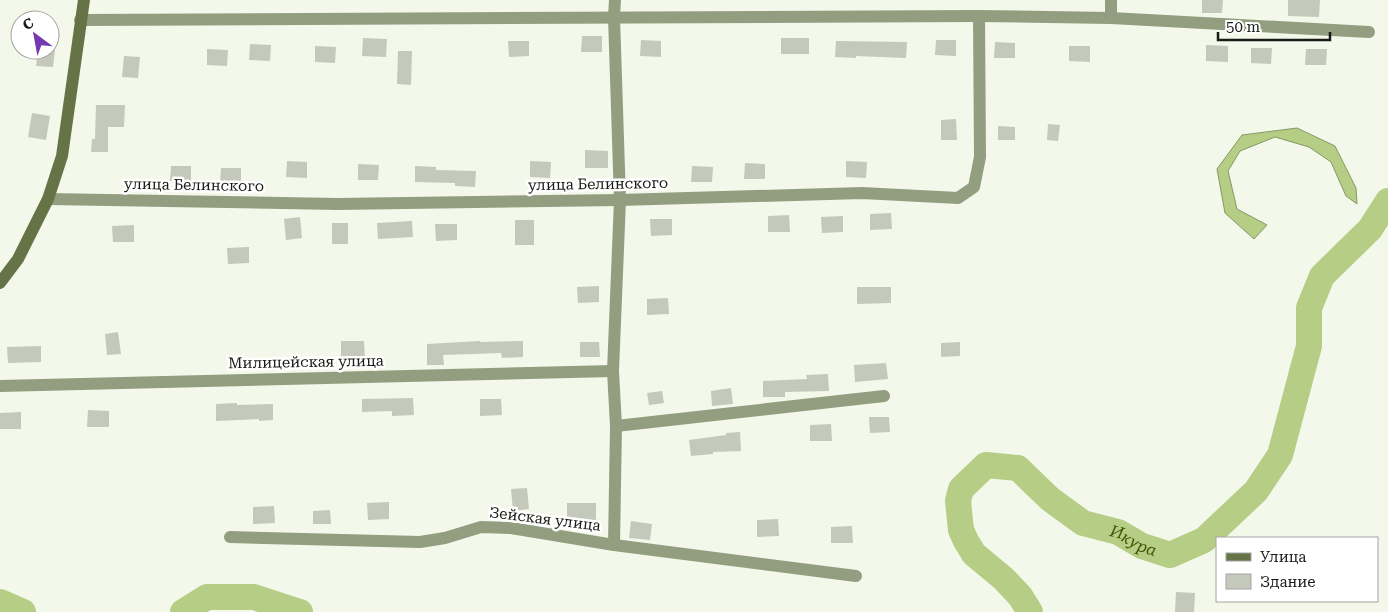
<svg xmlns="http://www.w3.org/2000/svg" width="1388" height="612" font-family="'Roboto Serif',serif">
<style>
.water{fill:#b5cd85;stroke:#869864}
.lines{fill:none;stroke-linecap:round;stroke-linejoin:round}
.river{stroke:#b5cd85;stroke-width:26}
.building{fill:#c4c9bc}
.street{stroke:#939e80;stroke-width:12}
.secondary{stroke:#657347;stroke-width:12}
.labels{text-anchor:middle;stroke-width:5;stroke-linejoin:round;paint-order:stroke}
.street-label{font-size:15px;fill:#191b16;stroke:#fff}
.water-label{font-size:16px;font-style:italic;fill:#425602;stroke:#fff}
</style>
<rect width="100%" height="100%" fill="#f3f8ea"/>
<polygon class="water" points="1297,128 1335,146 1356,188 1357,204 1346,196 1331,162 1309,147 1275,137 1240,151 1228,171 1237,209 1267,225 1254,239 1225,213 1217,169 1242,135"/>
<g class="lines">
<g class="river">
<polyline points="0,602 23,612"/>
<polyline points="183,612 207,597 254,597 300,612"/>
<path id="s1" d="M1030 612 1020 596 1004 579 974 554 966 541 961 530 958 501 961 489 986 465 1018 468 1050 499 1083 523 1118 532 1142 546 1170 555 1204 540 1256 491 1280 455 1309 346V308L1322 276 1370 229 1388 201"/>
</g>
</g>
<g class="building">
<polygon points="1202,0 1223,0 1222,13 1202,13"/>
<polygon points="1288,0 1320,0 1319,17 1288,16"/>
<polygon points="582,36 602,36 602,52 581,52"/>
<polygon points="363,38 387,39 386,57 362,56"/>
<rect x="781" y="38" width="28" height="16"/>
<polygon points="641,40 661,41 661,57 640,56"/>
<polygon points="936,40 956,40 956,56 935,55"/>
<polygon points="508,41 529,41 529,56 509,57"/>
<polygon points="836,41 907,42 906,58 856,56 856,58 835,57"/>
<polygon points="995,42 1015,43 1015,58 994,58"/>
<polygon points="250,44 271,45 270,61 249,60"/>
<polygon points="1206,45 1228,46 1228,62 1206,61"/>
<polygon points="315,46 336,47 335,63 315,62"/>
<polygon points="1069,46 1090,46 1090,62 1069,61"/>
<polygon points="1251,48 1272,48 1271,64 1251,63"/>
<polygon points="207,49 228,50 227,66 207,65"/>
<polygon points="1306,49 1327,49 1326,65 1305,65"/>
<polygon points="38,50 55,50 53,67 36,66"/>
<polygon points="398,51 412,51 411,85 397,84"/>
<polygon points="124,56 140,57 138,78 122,77"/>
<polygon points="96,105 125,105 124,127 108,127 108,152 91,152 92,139 95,139"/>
<polygon points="32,113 50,116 46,140 28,137"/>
<polygon points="956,119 957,140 941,140 941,120"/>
<polygon points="1048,124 1060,125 1058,141 1047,140"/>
<polygon points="998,126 1015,127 1015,140 998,140"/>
<polygon points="585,150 608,151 608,168 585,168"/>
<polygon points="287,161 307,162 307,178 286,177"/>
<polygon points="530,161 551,162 550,178 530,177"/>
<polygon points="846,161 867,162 866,178 846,177"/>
<polygon points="745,163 765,164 765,179 744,179"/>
<polygon points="358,164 379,165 378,180 358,180"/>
<polygon points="171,166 191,166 191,182 170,181"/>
<polygon points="415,166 436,167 436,170 476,171 475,187 455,186 455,183 415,182"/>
<polygon points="692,166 713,167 712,182 691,182"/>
<polygon points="221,168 241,168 241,184 220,183"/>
<polygon points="891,213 892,229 870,230 870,214"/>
<polygon points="789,215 790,232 768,232 768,216"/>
<polygon points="843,216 843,232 822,233 821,217"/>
<polygon points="300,217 302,238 286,240 284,219"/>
<polygon points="650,219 672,219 672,235 651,236"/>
<rect x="515" y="220" width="19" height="25"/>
<polygon points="412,221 413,237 378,239 377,223"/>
<rect x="332" y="223" width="16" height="21"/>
<polygon points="435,224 457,224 457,240 436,241"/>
<polygon points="134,225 134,242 113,242 112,226"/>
<polygon points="249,247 249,263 228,264 227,248"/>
<polygon points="599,286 599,302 578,303 577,287"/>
<polygon points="857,287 891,287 891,303 857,304"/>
<polygon points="668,298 669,314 647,315 647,299"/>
<polygon points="118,332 121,354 107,355 105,334"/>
<polygon points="341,341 364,341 365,358 341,359"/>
<polygon points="480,341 480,342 523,341 523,357 502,358 501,353 443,355 444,365 427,365 427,344"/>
<polygon points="580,342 599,342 600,357 580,357"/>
<polygon points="960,342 960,356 941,357 941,343"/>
<polygon points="41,346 41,362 8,363 7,347"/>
<polygon points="886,363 888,379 855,382 854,365"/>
<polygon points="828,374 829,391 785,392 785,397 763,397 763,381 807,379 806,375"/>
<polygon points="731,388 733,404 712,406 711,391"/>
<polygon points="662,391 664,403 649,405 647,393"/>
<polygon points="413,398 414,415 392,416 392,411 362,412 362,399"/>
<polygon points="480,399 501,399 502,415 480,416"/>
<polygon points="237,403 237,405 273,404 273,420 259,421 259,419 216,421 216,404"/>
<polygon points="88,410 109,411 109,427 87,427"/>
<polygon points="21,412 21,429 0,429 0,413"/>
<polygon points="869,417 889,417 890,432 870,433"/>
<polygon points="831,424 832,441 810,441 810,425"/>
<polygon points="740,432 741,451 713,452 713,454 691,456 689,440 726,435 726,433"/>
<polygon points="527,488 529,509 513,511 511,489"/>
<polygon points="389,502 389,519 368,520 367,503"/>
<rect x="567" y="503" width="29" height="17"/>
<polygon points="274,506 275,523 253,524 253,507"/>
<polygon points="330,510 331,524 313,524 313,511"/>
<polygon points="778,519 779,536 757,537 757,520"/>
<polygon points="631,521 652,524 650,540 629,538"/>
<polygon points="852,526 853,543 831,543 831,527"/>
<polygon points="1176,592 1195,593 1194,612 1175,612"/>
</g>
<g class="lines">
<g class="street">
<polyline points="1111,0 1111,18"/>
<polyline points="80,20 979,16 1111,18 1369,32"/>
<polyline points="48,199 337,204 620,200 862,193 958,198 974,187 980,157 979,16"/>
<polyline points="0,386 613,371"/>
<polyline points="616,426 884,396"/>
<polyline points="230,537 420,542 445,538 481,527 511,528 614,545 856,576"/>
<polyline points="614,545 616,426 613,371 620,200 614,17 615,0"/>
</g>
<polyline class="secondary" points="0,283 18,259 48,199 62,156 84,0"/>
</g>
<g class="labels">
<g class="street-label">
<text transform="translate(598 184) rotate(-1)" y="5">улица Белинского</text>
<text transform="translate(194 185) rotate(1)" y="5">улица Белинского</text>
<text transform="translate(306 362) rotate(-1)" y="5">Милицейская улица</text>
<text transform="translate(545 519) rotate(7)" y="5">Зейская улица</text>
</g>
<g class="water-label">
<text dy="6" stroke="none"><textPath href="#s1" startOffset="356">Икура</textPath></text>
</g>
</g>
<rect x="1216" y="537" width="162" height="65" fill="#ffffff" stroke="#a3a4a2"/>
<rect x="1226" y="553" width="25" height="8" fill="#657347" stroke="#a3a4a2"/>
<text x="1260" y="562" font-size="15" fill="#191b16">Улица</text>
<rect x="1226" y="574" width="25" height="15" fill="#c4c9bc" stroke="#a3a4a2"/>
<text x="1260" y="587" font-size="15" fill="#191b16">Здание</text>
<g transform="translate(35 35) rotate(328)"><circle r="24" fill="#ffffff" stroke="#a3a4a2"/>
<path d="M0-4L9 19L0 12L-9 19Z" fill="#753aaf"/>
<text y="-8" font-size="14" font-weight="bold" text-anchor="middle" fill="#191b16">С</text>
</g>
<path d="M1218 32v8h112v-8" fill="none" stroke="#191b16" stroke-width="2.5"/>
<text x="1226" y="32" font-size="15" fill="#191b16" stroke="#ffffff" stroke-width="4" paint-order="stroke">50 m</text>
</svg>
